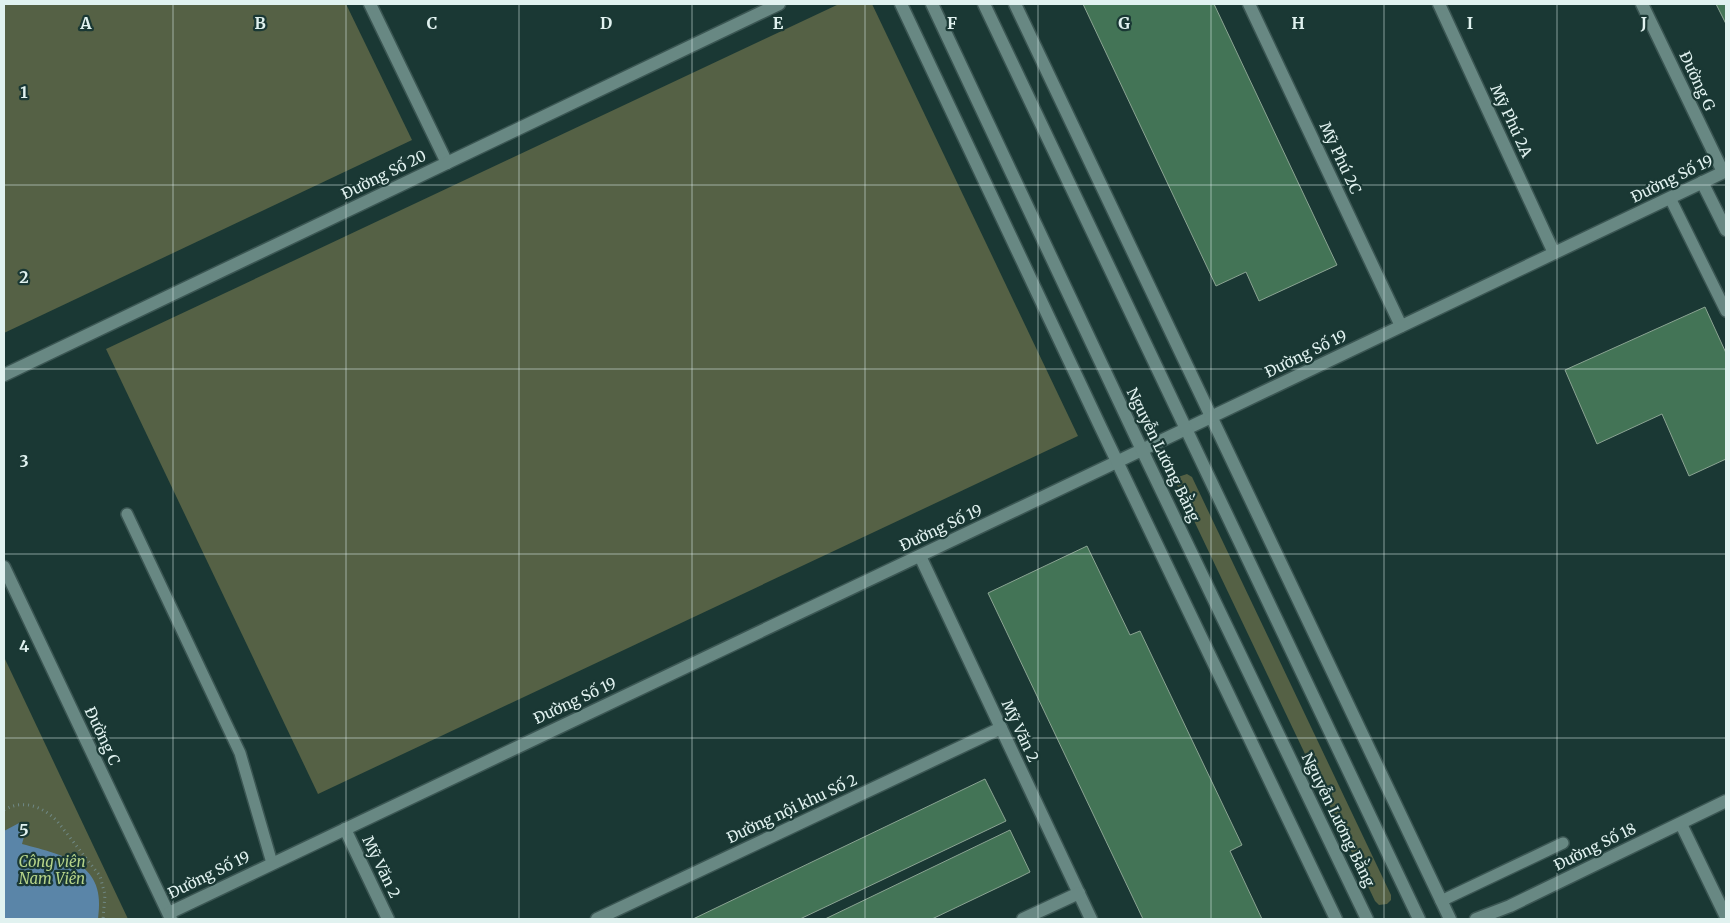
<svg xmlns="http://www.w3.org/2000/svg" width="1730" height="923" font-family="Merriweather,serif">
<style>
.green{fill:#556145}
.water{fill:#5a85a8}
.building{fill:#437456;stroke:#8ba493}
.lines{fill:none;stroke-linecap:round;stroke-linejoin:round}
.lane-casing{stroke:#3b5653;stroke-width:14}
.street-casing{stroke:#3b5653;stroke-width:15}
.secondary-casing{stroke:#3b5653;stroke-width:15}
.path{stroke:#708986;stroke-width:3;stroke-dasharray:1 4;stroke-linecap:butt}
.lane{stroke:#688883;stroke-width:11}
.street{stroke:#688883;stroke-width:12}
.secondary{stroke:#688883;stroke-width:12}
.grid{fill:none;stroke:#e1f2f0;stroke-width:1;stroke-opacity:0.55}
.labels{text-anchor:middle;stroke-width:4.5;stroke-linejoin:round;paint-order:stroke}
.street-label{font-size:15px;fill:#e1f2f0;stroke:#1a3834}
.park-label{font-size:15px;font-style:italic;fill:#b5d389;stroke:#1a3834}
.grid-label{font-size:16px;text-anchor:middle;font-weight:bold;fill:#e1f2f0;stroke:#1a3834;stroke-width:4.5;stroke-linejoin:round;paint-order:stroke}
</style>
<rect width="100%" height="100%" fill="#1a3834"/>
<g class="green">
<polygon points="4,4 346,4 412,140 4,333"/>
<polygon points="839,4 872,4 1078,436 318,794 106,349"/>
<polygon points="1187,474 1192,477 1391,895 1391,900 1387,904 1379,905 1375,901 1177,485 1178,477"/>
<polygon points="4,657 128,919 4,919"/>
</g>
<path class="water" d="M21 822H28L22 844C66 856 107 863 98 919H4V831Z"/>
<g class="building">
<polygon points="1083,4 1214,4 1337,265 1259,301 1246,272 1216,286"/>
<polygon points="1716,4 1726,4 1726,24"/>
<polygon points="1705,307 1726,353 1726,459 1689,476 1662,414 1597,444 1565,370"/>
<polygon points="1087,546 1130,635 1140,631 1242,845 1230,851 1262,919 1143,919 988,593"/>
<polygon points="985,779 1006,821 800,919 693,919"/>
<polygon points="1010,830 1030,872 1018,878 932,919 825,919"/>
</g>
<g class="lines">
<defs>
<g id="lane">
<polyline points="1670,198 1726,311"/>
<polyline points="127,514 240,753 272,863"/>
<polyline points="1441,901 1563,843"/>
</g>
<g id="street">
<polyline points="370,4 447,163"/>
<polyline points="1249,4 1401,326"/>
<polyline points="1439,4 1554,253"/>
<polyline points="1642,4 1723,172"/>
<polyline points="1702,182 1726,230"/>
<polyline points="4,375 779,4"/>
<polyline points="920,556 1091,919"/>
<polyline points="4,567 171,919"/>
<polyline points="1681,824 1726,917"/>
<polyline points="345,829 388,919"/>
<polyline points="169,913 1211,417"/>
<polyline points="597,919 1001,728"/>
<polyline points="1023,919 1079,893"/>
<polyline points="1476,919 1510,906 1726,801"/>
</g>
<g id="secondary">
<polyline points="901,4 1101,428 1336,919"/>
<polyline points="932,4 1142,450 1367,919"/>
<polyline points="984,4 1419,919"/>
<polyline points="1015,4 1450,919"/>
<polyline points="1211,417 1726,171"/>
</g>
</defs>
<use href="#lane" class="lane-casing"/>
<use href="#street" class="street-casing"/>
<use href="#secondary" class="secondary-casing"/>
<path class="path" d="M4 810C23 799 42 806 57 821L100 876 105 895 103 919"/>
<use href="#lane" class="lane"/>
<use href="#street" class="street"/>
<use href="#secondary" class="secondary"/>
</g>
<path class="grid" d="M173 4V919M346 4V919M519 4V919M692 4V919M865 4V919M1038 4V919M1211 4V919M1384 4V919M1557 4V919M4 185H1726M4 369H1726M4 554H1726M4 738H1726"/>
<g class="labels">
<g class="street-label">
<text transform="translate(1697 81) rotate(65)" y="5">Đường G</text>
<text transform="translate(1511 121) rotate(65)" y="5">Mỹ Phú 2A</text>
<text transform="translate(1340 158) rotate(65)" y="5">Mỹ Phú 2C</text>
<text transform="translate(384 175) rotate(-26)" y="5">Đường Số 20</text>
<text transform="translate(1672 179) rotate(-26)" y="5">Đường Số 19</text>
<text transform="translate(1306 354) rotate(-26)" y="5">Đường Số 19</text>
<text transform="translate(1163 455) rotate(64)" y="5">Nguyễn Lương Bằng</text>
<text transform="translate(941 528) rotate(-25)" y="5">Đường Số 19</text>
<text transform="translate(575 701) rotate(-25)" y="5">Đường Số 19</text>
<text transform="translate(1020 731) rotate(65)" y="5">Mỹ Văn 2</text>
<text transform="translate(102 736) rotate(65)" y="5">Đường C</text>
<text transform="translate(792 809) rotate(-25)" y="5">Đường nội khu Số 2</text>
<text transform="translate(1338 820) rotate(64)" y="5">Nguyễn Lương Bằng</text>
<text transform="translate(1595 847) rotate(-26)" y="5">Đường Số 18</text>
<text transform="translate(381 867) rotate(64)" y="5">Mỹ Văn 2</text>
<text transform="translate(209 875) rotate(-26)" y="5">Đường Số 19</text>
</g>
<g class="park-label">
<text x="52" y="867">Công viên<tspan x="52" dy="17">Nam Viên</tspan></text>
</g>
</g>
<g class="grid-label">
<text x="86" y="29">A</text>
<text x="260" y="29">B</text>
<text x="432" y="29">C</text>
<text x="606" y="29">D</text>
<text x="778" y="29">E</text>
<text x="952" y="29">F</text>
<text x="1124" y="29">G</text>
<text x="1298" y="29">H</text>
<text x="1470" y="29">I</text>
<text x="1644" y="29">J</text>
<text x="24" y="98">1</text>
<text x="24" y="283">2</text>
<text x="24" y="467">3</text>
<text x="24" y="652">4</text>
<text x="24" y="836">5</text>
</g>
<rect width="1730" height="923" fill="none" stroke="#e1f2f0" stroke-width="10"/>
</svg>
